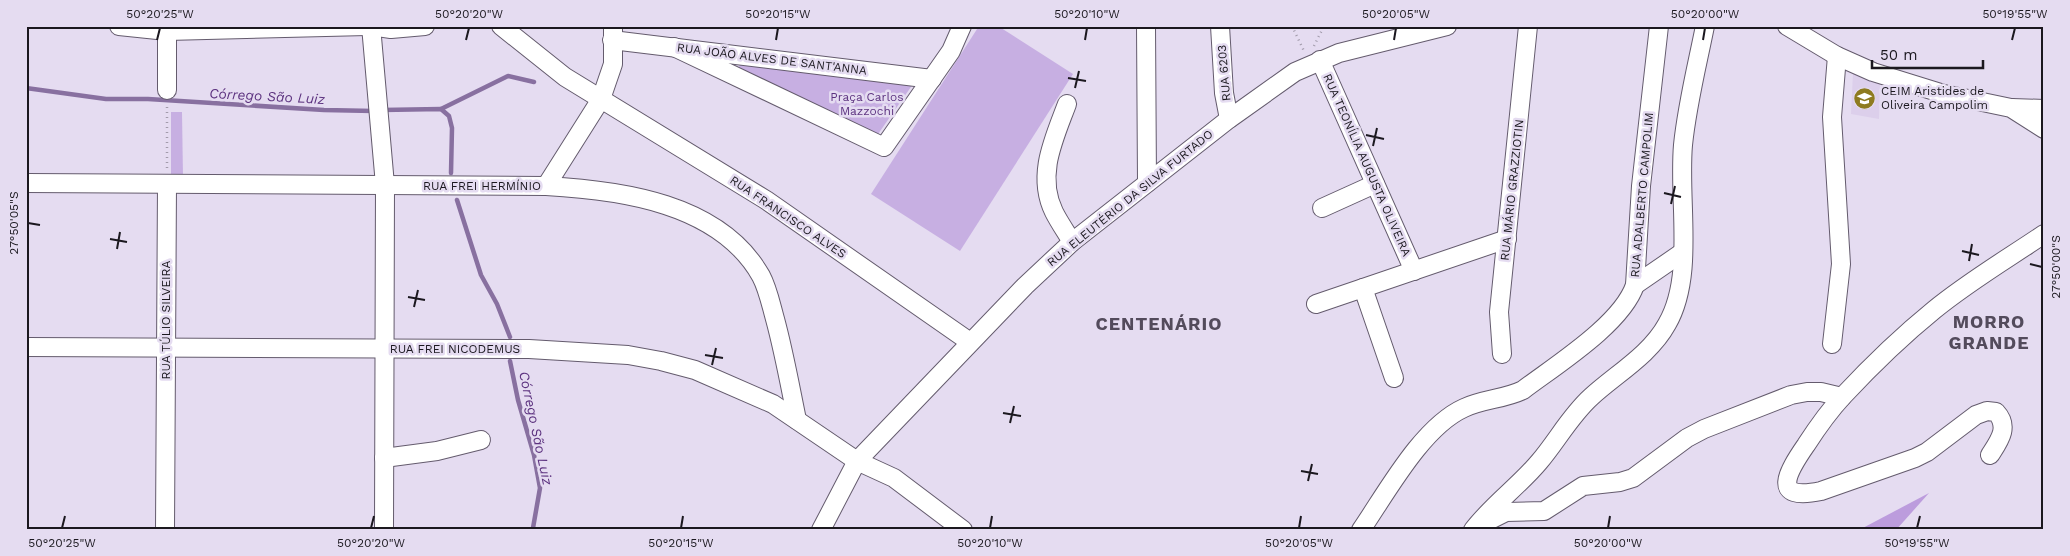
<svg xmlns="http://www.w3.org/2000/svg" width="2070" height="556" font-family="'Work Sans',sans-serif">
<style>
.built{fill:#dccfeb}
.green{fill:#c7afe2}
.forest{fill:#bc9cdd}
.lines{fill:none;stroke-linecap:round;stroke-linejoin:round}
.stream{stroke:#8870a0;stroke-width:4.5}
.minor-casing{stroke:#645b6d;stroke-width:20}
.path{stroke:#a29bab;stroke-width:2.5;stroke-dasharray:1 4;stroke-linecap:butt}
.minor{stroke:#fff;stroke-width:18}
.ticks{fill:none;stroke:#1b181f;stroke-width:2}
.labels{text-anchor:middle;stroke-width:5;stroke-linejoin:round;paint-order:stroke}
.street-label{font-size:12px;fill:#1b181f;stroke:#e5dcf1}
.poi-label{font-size:12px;fill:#1b181f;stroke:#e5dcf1;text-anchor:start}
.park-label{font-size:12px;fill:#5d3380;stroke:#e5dcf1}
.water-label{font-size:14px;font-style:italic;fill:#5c327f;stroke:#e5dcf1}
.district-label{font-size:18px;font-weight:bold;letter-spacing:1px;fill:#534b5c;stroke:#e5dcf1}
.neatline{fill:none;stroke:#1b181f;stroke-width:2}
.ticks-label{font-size:12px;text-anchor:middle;fill:#1b181f}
</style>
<rect width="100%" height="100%" fill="#e5dcf1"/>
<polygon class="built" points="1853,73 1880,82 1879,119 1851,114"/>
<g class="green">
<polygon points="979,26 998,26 1073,74 960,251 871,194"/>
<polygon points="741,63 913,84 876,137 738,68"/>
<polygon points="171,112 182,112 183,178 171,178"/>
</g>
<polygon class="forest" points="1929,493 1896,530 1859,530"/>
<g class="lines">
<g class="stream">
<polyline points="26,88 106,99 148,99 324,110 374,111"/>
<polyline points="441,109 508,76 534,82"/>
<polyline points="382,110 441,109 449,116 452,128 451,173"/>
<polyline points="457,200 481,275 497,304 510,337"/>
<polyline points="510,361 518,400 534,455 540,488 533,528"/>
</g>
<defs>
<g id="minor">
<polyline points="119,26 167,31 367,26"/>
<polyline points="371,26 385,185 384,530"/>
<polyline points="371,26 391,29 425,26"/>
<polyline points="501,26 565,77 766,200 970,342"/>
<polyline points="1146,26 1147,183"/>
<polyline points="1220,26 1224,93 1229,119"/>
<polyline points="1787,26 1837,56 1873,72 1944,94 2011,108 2044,129"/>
<polyline points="612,40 932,79"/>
<polyline points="674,47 884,147 951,51 962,26"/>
<polyline points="1320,60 1414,271"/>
<polyline points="167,90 167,31"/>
<path d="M1067 104C1054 139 1036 175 1054 212 1059 222 1066 232 1072 242"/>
<polyline points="2012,108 2044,109"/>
<path d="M26 183 546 186C620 190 720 203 761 276 768 289 771 305 775 319 784 352 790 386 797 420"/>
<polyline points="546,186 601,99 613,64 613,26"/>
<polyline points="1322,208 1375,184"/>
<polyline points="1635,285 1683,252"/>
<polyline points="1363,288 1394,378"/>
<polyline points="1316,304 1507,239"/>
<polyline points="1832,344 1841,264 1832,117 1837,56"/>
<polyline points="26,347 529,349 628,355 661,361 695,370 773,404 857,461 894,478 963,530"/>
<polyline points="1502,354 1499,312 1528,26"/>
<path d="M1990 455C1999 441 2010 427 1996 412L1987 411 1976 415 1927 452 1915 458 1821 491C1769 502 1788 471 1806 445 1817 428 1829 411 1843 396 1871 366 1902 336 1934 310 1968 282 2007 259 2044 234"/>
<polyline points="384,458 437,451 481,440"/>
<polyline points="1486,522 1506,512 1544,511 1583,486 1620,482 1633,478 1687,438 1704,429 1791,395 1807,392 1821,392 1842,397"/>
<polyline points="165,530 167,184"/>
<polyline points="821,530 857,461 1025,286 1072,242 1229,119 1295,72 1339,53 1447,26"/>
<path d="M1361 530C1387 492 1422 427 1464 408 1483 399 1505 399 1523 390 1556 365 1622 324 1635 285L1641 186 1659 26"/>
<path d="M1473 530C1492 505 1519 486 1539 462 1557 441 1570 416 1591 397 1616 374 1650 355 1667 324 1695 276 1678 201 1683 145 1687 105 1697 66 1705 26"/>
</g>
</defs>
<use href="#minor" class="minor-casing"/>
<g class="path">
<polyline points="1292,26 1304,51"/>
<polyline points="1314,46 1324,26"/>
<polyline points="167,168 167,106"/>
</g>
<use href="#minor" class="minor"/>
</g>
<path class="ticks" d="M157 40 160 28M466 40 469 28M776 40 778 28M1085 40 1087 28M1394 40 1396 28M1703 40 1705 28M2012 40 2015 28M1068 78 1086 81M1075 88 1079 71M1366 135 1384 139M1373 146 1377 128M1664 193 1681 197M1671 204 1675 186M28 223 40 225M110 239 127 242M117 249 120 232M1962 251 1979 255M1969 261 1972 244M2030 264 2042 267M408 297 425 300M414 307 418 290M705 355 723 358M712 365 716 348M1003 413 1021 416M1010 423 1014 406M1301 471 1318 474M1308 481 1312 464M62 528 65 516M371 528 374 516M681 528 683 516M990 528 992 516M1299 528 1301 516M1608 528 1610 516M1917 528 1920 516"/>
<defs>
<symbol id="school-disc" viewBox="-11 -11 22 22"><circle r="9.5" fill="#8e7b20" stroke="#e5dcf1"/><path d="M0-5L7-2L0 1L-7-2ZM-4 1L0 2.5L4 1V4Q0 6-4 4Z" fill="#fff"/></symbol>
</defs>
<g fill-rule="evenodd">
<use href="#school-disc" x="1852" y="86" width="25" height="25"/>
</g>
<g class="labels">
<g class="street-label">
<text transform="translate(772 59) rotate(7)" y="4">RUA JOÃO ALVES DE SANT'ANNA</text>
<text transform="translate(1224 73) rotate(-95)" y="4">RUA 6203</text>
<text transform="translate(1367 165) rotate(66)" y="4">RUA TEONÍLIA AUGUSTA OLIVEIRA</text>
<text x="482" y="190">RUA FREI HERMÍNIO</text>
<text transform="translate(1512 190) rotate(-84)" y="4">RUA MÁRIO GRAZZIOTIN</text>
<text transform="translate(1642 195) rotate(-85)" y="4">RUA ADALBERTO CAMPOLIM</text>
<text transform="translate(1130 198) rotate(-39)" y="4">RUA ELEUTÉRIO DA SILVA FURTADO</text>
<text transform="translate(788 217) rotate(34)" y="4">RUA FRANCISCO ALVES</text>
<text transform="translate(166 320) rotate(-90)" y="4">RUA TÚLIO SILVEIRA</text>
<text x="455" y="353">RUA FREI NICODEMUS</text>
</g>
<g class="poi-label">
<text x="1881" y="95">CEIM Aristides de<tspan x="1881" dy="14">Oliveira Campolim</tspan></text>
</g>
<g class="park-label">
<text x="867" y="101">Praça Carlos<tspan x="867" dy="14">Mazzochi</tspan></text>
</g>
<g class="water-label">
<text transform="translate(267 96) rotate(3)" y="5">Córrego São Luiz</text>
<text transform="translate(536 428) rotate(78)" y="5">Córrego São Luiz</text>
</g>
<g class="district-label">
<text x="1989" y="328">MORRO<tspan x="1989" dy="21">GRANDE</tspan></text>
<text x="1159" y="330">CENTENÁRIO</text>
</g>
</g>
<rect width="2070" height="556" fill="none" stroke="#e5dcf1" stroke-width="55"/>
<path d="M1872 60v8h111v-8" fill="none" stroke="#1b181f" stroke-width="2.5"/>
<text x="1880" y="60" font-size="15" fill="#1b181f" stroke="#e5dcf1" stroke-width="4" paint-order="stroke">50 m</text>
<rect x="28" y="28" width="2014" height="500" class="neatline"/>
<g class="ticks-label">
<text x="160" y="18">50°20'25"W</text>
<text x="469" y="18">50°20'20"W</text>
<text x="778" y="18">50°20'15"W</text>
<text x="1087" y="18">50°20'10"W</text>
<text x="1396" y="18">50°20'05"W</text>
<text x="1705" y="18">50°20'00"W</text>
<text x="2015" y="18">50°19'55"W</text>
<text transform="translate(14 223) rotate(-90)" y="4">27°50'05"S</text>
<text transform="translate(2056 267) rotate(-90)" y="4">27°50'00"S</text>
<text x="62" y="547">50°20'25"W</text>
<text x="371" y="547">50°20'20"W</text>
<text x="681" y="547">50°20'15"W</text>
<text x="990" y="547">50°20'10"W</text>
<text x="1299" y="547">50°20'05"W</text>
<text x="1608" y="547">50°20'00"W</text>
<text x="1917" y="547">50°19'55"W</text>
</g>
</svg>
